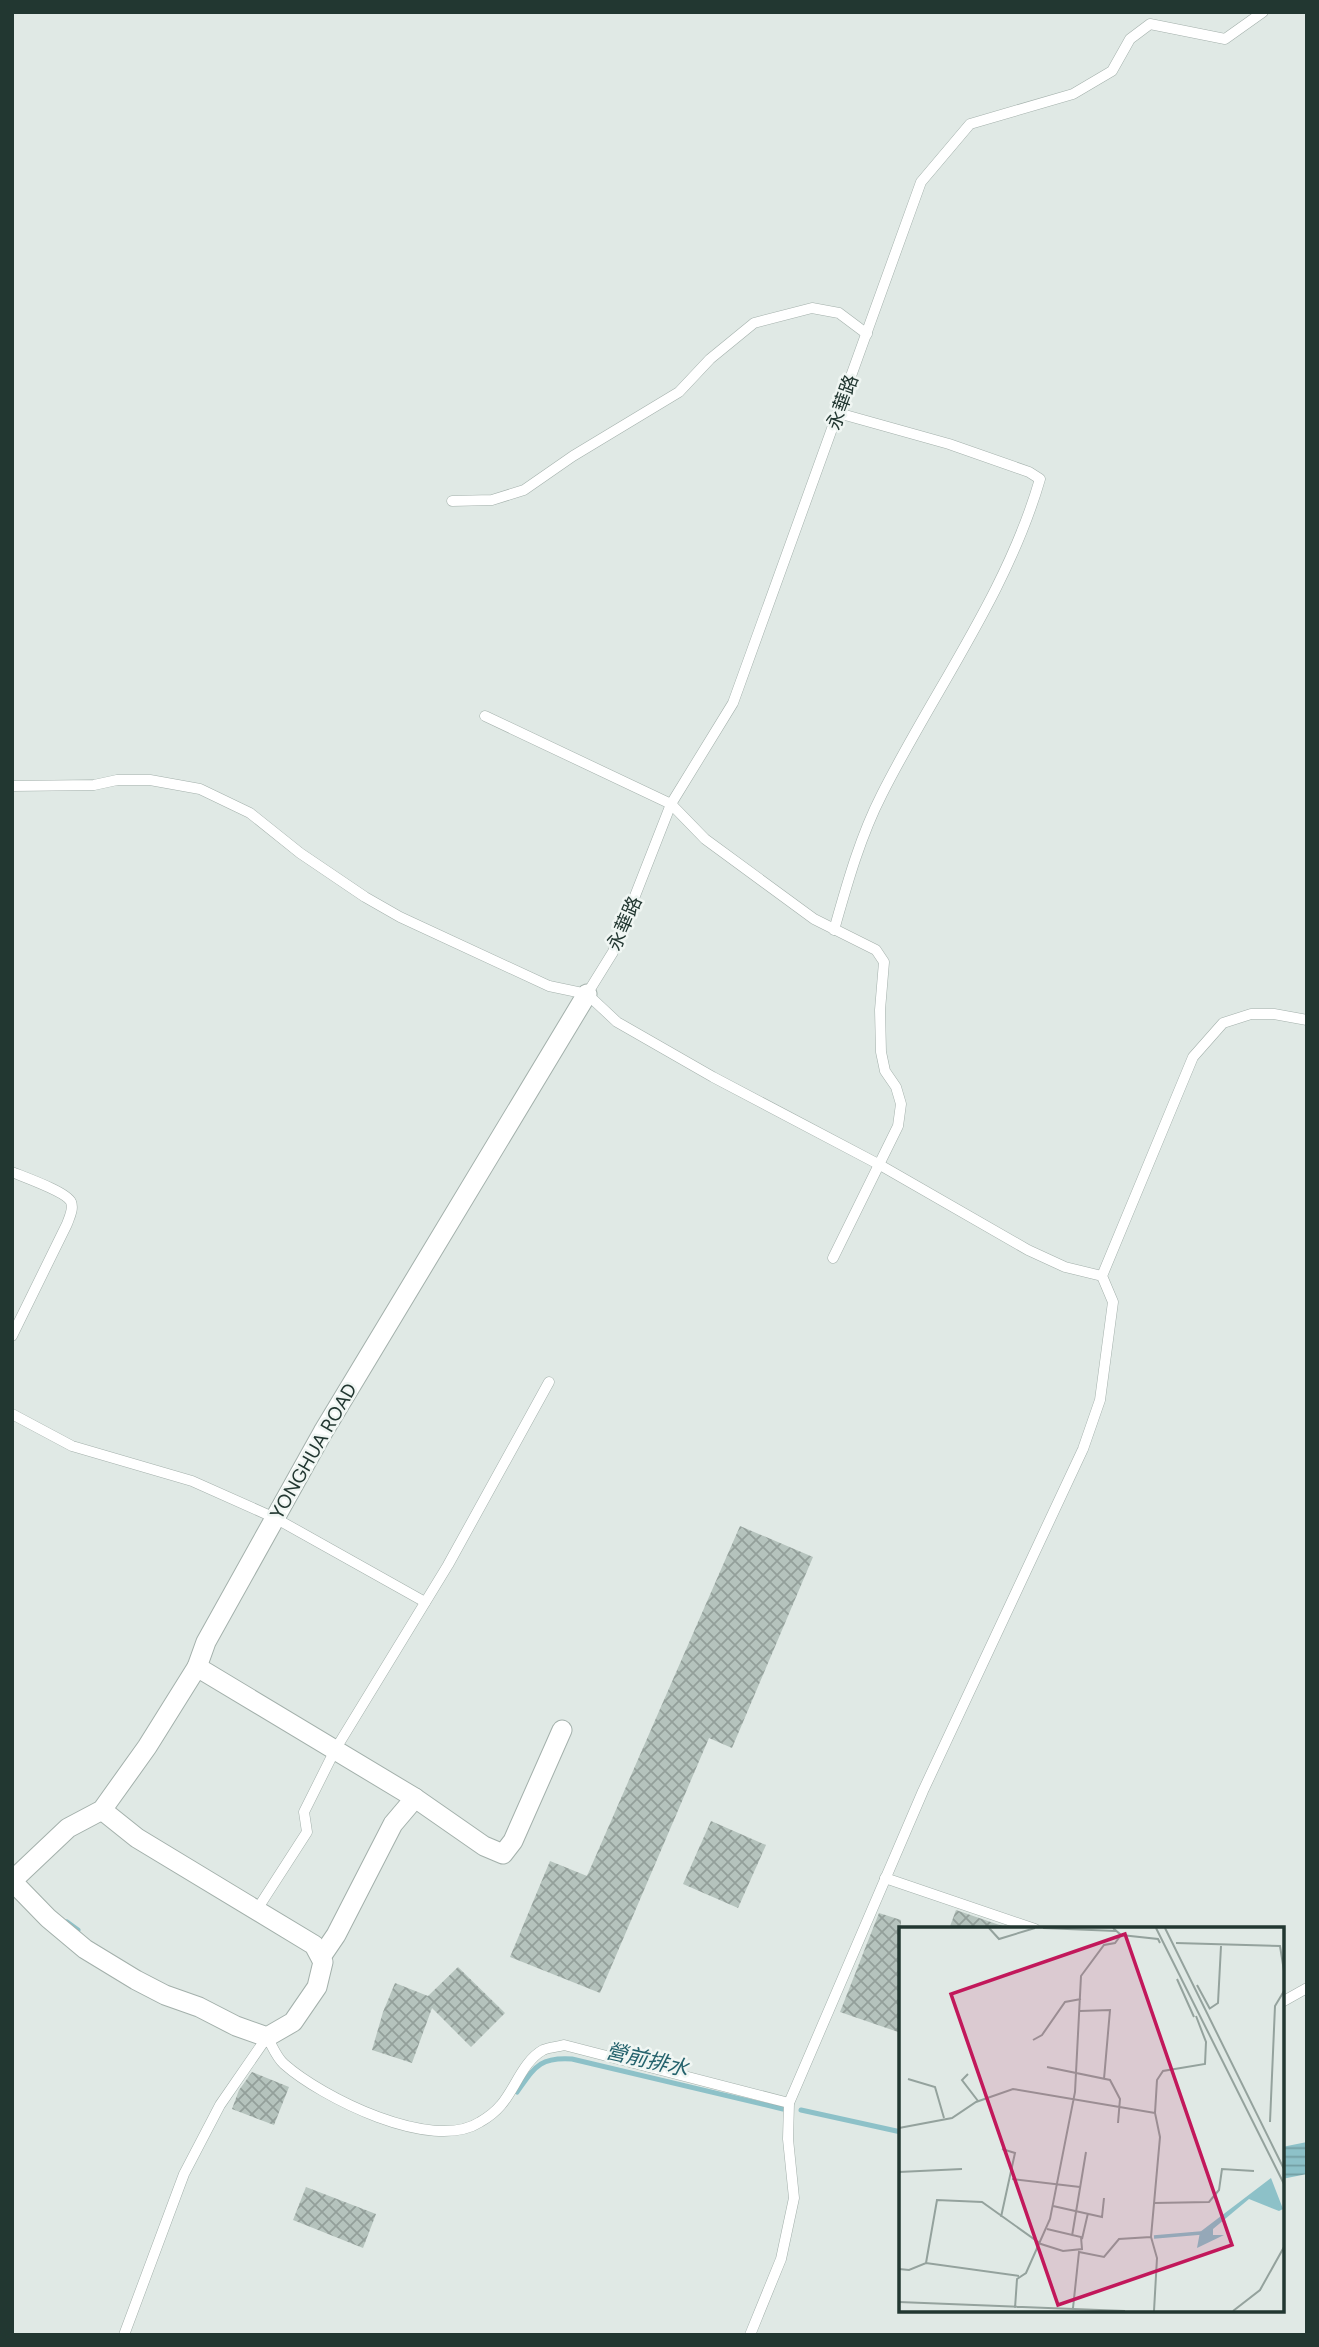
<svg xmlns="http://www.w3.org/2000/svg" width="1319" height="2347" font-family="Figtree,'Noto Sans TC',sans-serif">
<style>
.water{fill:url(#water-rules)}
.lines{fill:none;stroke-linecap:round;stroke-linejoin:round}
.stream{stroke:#8dc1c8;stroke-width:5}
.building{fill:url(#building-cross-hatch)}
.lane-casing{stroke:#a3b0ab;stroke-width:11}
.street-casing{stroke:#a3b0ab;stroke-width:21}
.lane{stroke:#fff;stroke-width:10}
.street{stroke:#fff;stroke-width:19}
.labels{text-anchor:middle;stroke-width:5;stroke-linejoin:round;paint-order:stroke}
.street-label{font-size:19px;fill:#223731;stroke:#f0f6f3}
.water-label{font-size:21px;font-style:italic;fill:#24626c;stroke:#f0f6f3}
.inset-river{fill:none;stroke:#8dc1c8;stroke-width:3.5}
.inset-road{fill:none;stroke:#94a29d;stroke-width:2}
.view{fill:#c2185b;fill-opacity:0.15;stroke:#c2185b;stroke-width:3.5}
.inset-edge{fill:none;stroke:#223731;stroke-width:3.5}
</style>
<defs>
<pattern id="water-rules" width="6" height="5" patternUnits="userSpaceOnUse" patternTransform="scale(1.75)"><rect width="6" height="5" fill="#8dc1c8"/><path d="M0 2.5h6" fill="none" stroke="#739ea3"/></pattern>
<pattern id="building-cross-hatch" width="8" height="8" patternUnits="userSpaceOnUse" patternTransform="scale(1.75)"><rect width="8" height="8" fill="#b5c3bd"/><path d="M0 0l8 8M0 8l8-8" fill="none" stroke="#939f9a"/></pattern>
</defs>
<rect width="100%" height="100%" fill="#e0e9e5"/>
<polygon class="water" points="1307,2142 1307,2174 1282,2179 1282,2147"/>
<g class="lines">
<g class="stream">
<polyline points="67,1922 78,1930"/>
<path d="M517 2092C535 2067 539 2057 572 2059L783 2109"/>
<polyline points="801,2110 901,2132"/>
</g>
</g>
<g class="building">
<polygon points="740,1526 813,1557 732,1748 709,1738 600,1993 510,1957 550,1861 587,1876"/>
<polygon points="711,1821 766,1845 738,1908 683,1884"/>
<polygon points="956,1910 1011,1929 949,1929"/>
<polygon points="879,1913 901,1920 901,2033 840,2012"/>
<polygon points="458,1967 505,2013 471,2047 432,2008 412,2063 372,2050 383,2012 395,1983 428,1996"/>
<polygon points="252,2072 289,2087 274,2125 232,2109 239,2090"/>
<polygon points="306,2187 376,2214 363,2248 293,2220"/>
</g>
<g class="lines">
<defs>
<g id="lane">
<polyline points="452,501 492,500 524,490 573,456 679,392 710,359 754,323 812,308 839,313 867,334"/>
<polyline points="485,716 671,804 705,839 814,919 876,950 884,962 880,1010 881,1052 885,1071 896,1087 901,1104 898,1126 833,1258"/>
<polyline points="12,786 94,785 117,780 150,780 200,789 250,813 300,853 365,897 400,917 549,986 587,994 617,1022 713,1077 880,1165 1028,1250 1065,1267 1102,1276"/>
<path d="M834 930C847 884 860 837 882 794 935 689 1007 593 1040 479L1029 472 949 444 838 413"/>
<polyline points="587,994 613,952 671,804 733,703 921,182 970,124 1073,94 1112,71 1130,39 1150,24 1225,39 1263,12"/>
<path d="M12 1172C24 1177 67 1192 71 1202 74 1209 69 1218 67 1224L12 1336"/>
<polyline points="12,1414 72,1446 192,1481 275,1518 425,1602"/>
<polyline points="885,1878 1035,1929"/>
<polyline points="256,1911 307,1832 304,1812 335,1750 448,1565 549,1382"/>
<polyline points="1282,2002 1307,1988"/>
<path d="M124 2335 184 2174 220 2105 267 2037C272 2045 276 2057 284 2064 321 2097 432 2153 480 2122 487 2118 496 2111 501 2105 515 2089 523 2061 543 2050 549 2047 558 2047 564 2045L789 2103"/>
<polyline points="750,2335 781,2259 794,2198 788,2139 789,2103 923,1791 1083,1449 1100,1400 1113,1302 1102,1276 1193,1057 1223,1023 1251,1014 1274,1014 1307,1020"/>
</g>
<g id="street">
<polyline points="197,1667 415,1798 484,1846 503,1854 513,1841 562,1730"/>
<polyline points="12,1881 68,1828 102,1810 147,1747 197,1667 206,1642 323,1432 587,994"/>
<polyline points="12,1881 48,1918 85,1949 136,1980 165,1995 199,2007 236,2026 267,2037 293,2022 317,1987 323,1962 314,1945 137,1838 102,1810"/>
<polyline points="321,1957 336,1935 393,1824 415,1798"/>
</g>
</defs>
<use href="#lane" class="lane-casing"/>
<use href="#street" class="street-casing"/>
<use href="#lane" class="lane"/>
<use href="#street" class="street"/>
</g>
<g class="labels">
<g class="street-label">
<text transform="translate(842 402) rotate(-70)" y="7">永華路</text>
<text transform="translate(624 923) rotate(-66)" y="7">永華路</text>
<text transform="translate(313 1451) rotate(-60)" y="7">YONGHUA ROAD</text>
</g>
<g class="water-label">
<text transform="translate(647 2060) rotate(13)" y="7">營前排水</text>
</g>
</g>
<g transform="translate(899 1927)">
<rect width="385" height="385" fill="#e0e9e5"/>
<path d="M372 251 384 282 380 284 350 272 314 302V308H325L298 321 301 305Z" fill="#8dc1c8"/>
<path class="inset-river" d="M255 310 302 306"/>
<path class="inset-road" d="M90 1 100 12 136 1M144 1 217 4M257 1 385 257M266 1 385 242M222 8 259 12 261 16M277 16 381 19 385 44M278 52 295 90M298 58 311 82M310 82 319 76 322 19M181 84 211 83 205 152M134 113 143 108 166 75 182 72M148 140 211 153 221 172 219 196M69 147 63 153 79 174M9 152 36 160 45 191M371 195 376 79 385 64M0 201 53 191 77 175 114 162 256 186M0 245 63 242M113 252 181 260M255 276 310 275 320 263 323 242 355 244M154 279 203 290 205 271M102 290 116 226 103 222M173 309 187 225M183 312 189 286M27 336 38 273 83 275 142 317 164 324 183 322 182 310 148 302M0 342 10 343 27 336 120 349M0 375 226 384M116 381 118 352 127 346 151 292 176 165 182 49 205 18 216 16 222 8 214 1M174 381 180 325 205 330 220 312 252 310M255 384 258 331 252 310 261 210 256 186 258 153 264 144 306 137 307 115 297 89M334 384 361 363 385 320"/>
<path class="view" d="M226 7 333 318 159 378 52 67Z"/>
<rect width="385" height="385" class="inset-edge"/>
</g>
<rect width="1319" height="2347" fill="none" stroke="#223731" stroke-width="28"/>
</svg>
